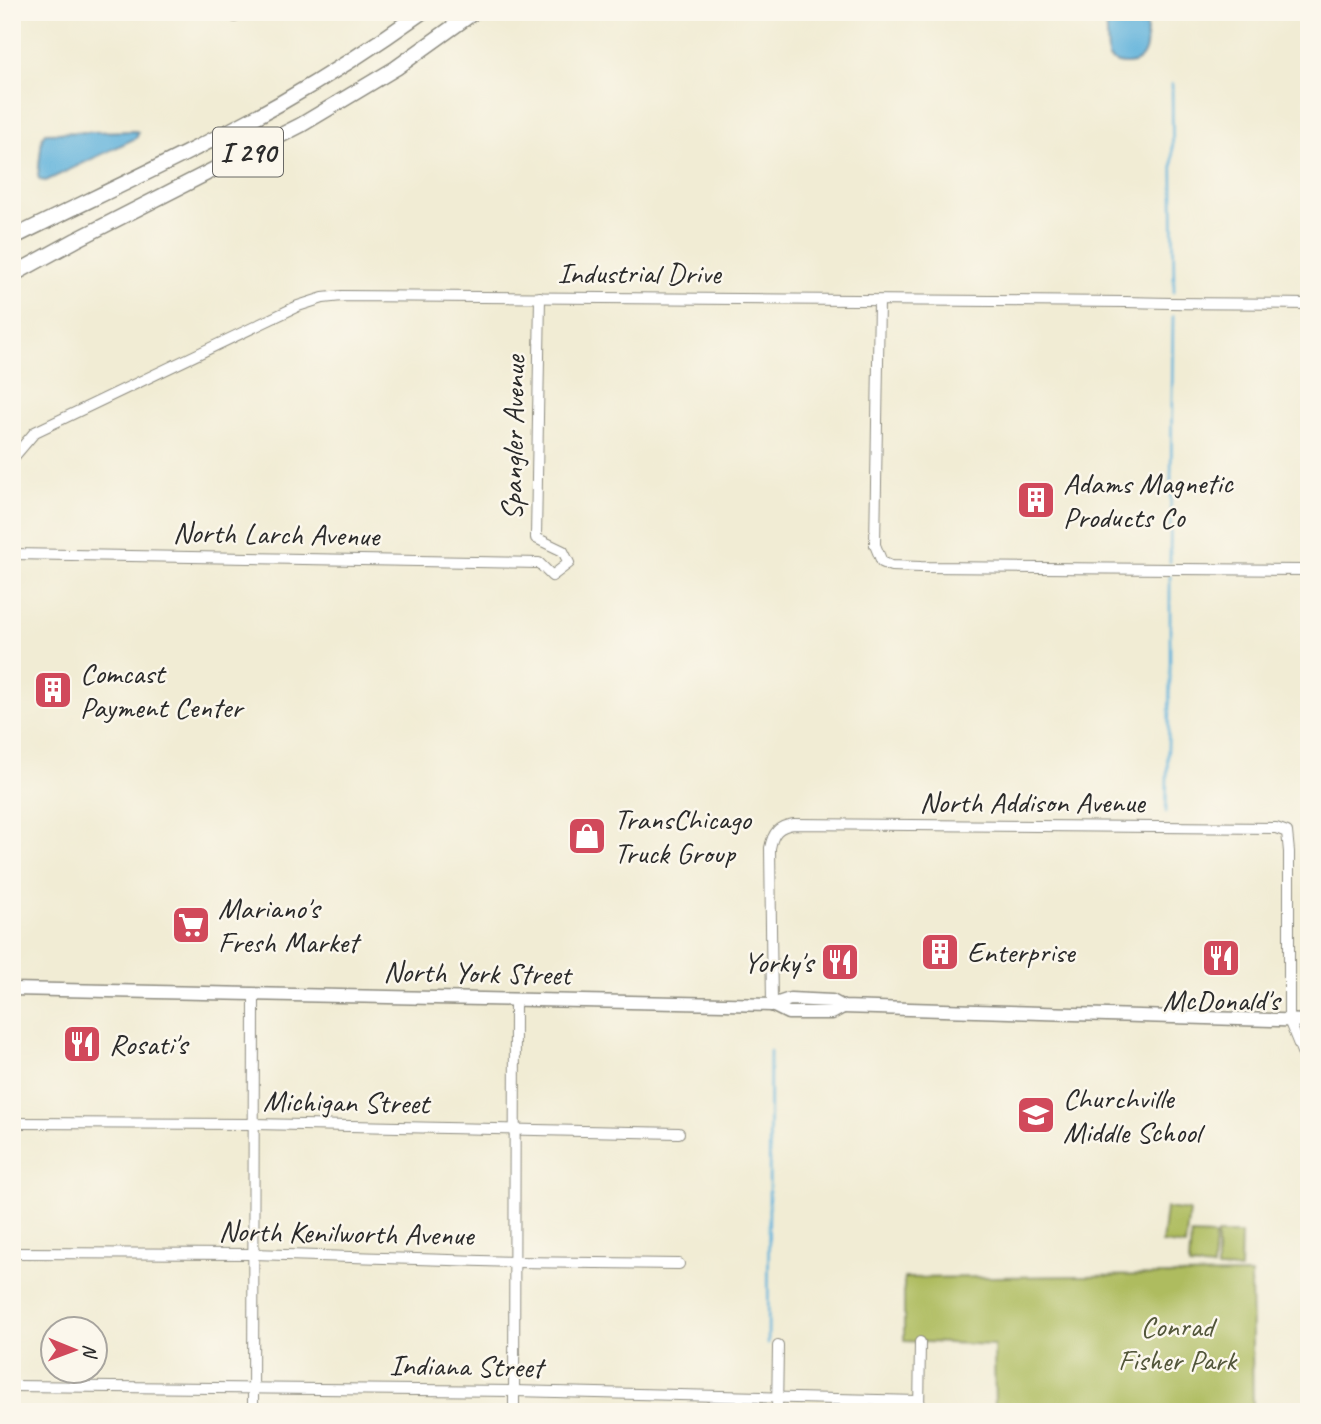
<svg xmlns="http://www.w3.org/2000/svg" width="1321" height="1424" font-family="Caveat,sans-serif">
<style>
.green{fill:#aebc5e;stroke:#6c7444;stroke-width:2}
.water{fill:#60b2db;stroke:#466e83;stroke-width:2}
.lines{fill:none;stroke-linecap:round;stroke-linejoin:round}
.stream{stroke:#60b2db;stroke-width:2.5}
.minor-casing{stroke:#8e8c80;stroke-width:12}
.major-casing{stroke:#8e8c80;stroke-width:15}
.highway-casing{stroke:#8e8c80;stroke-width:17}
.minor{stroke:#fff;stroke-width:10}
.major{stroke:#fff;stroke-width:12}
.highway{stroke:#fff;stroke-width:14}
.labels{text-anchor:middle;stroke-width:5;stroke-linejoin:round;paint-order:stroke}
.shield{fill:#fbf7ec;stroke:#696865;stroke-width:2}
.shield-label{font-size:28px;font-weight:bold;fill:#2b2b2b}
.street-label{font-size:30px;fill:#2b2b2b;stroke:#fbf7ec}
.poi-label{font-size:30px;fill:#2b2b2b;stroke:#fbf7ec;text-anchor:start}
.park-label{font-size:30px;fill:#52563a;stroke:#fbf7ec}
</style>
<rect width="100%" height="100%" fill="#fbf7ec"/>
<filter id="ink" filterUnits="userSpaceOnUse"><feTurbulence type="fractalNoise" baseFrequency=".0143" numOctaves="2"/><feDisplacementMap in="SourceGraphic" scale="14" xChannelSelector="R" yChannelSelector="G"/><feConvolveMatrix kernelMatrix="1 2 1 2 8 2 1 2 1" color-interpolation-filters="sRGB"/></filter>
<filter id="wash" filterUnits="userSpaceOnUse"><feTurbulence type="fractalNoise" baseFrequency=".00686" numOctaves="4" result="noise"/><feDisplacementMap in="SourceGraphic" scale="28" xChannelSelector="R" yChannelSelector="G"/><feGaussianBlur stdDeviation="1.57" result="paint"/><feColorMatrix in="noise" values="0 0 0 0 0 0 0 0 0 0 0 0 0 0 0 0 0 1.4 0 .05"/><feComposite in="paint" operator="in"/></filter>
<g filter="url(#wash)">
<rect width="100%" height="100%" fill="#f1ecd4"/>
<g class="green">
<polygon points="1166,1208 1189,1211 1185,1246 1162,1243"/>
<polygon points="1217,1234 1241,1234 1240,1270 1217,1269"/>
<polygon points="1191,1235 1215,1236 1213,1268 1189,1266"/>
<polygon points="1251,1274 1253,1412 995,1412 994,1345 904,1341 904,1278"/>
</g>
<g class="water">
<path d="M1106 12H1146C1146 31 1153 62 1128 64 1119 64 1113 63 1108 57Z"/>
<polygon points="135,131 138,132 137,137 134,139 46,181 40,180 38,176 42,138 45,133"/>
</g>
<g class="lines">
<g class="stream">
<polyline points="1172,84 1174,292"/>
<polyline points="1170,562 1173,316"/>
<polyline points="1166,812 1170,679 1170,576"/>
<polyline points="768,1344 770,1051"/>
</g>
</g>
</g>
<g filter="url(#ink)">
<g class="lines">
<defs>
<g id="minor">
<polyline points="235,17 235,12"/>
<polyline points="879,301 875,545 882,562 891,566 921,567 1309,570"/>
<path d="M12 459 35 432 298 306 323 298 342 296 1126 302C1187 304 1248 303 1309 304"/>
<polyline points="12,554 539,563 552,576 569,563 563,551 536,538 540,297"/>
<path d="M772 1005 770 848C773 833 778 826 794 824L1276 828 1287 832 1289 852V1020L1309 1069"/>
<polyline points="12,1123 254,1124 679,1133"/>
<polyline points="12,1253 253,1254 514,1262 679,1264"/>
<polyline points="12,1386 514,1391 919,1401"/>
<polyline points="253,1412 254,994"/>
<polyline points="514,1412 515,1000"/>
<polyline points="777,1412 778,1346"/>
<polyline points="919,1412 920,1342"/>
</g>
<g id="major">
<polyline points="12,989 772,1005 790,999 832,1001 843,1007 1309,1021"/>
<polyline points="772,1005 788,1013 832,1013 843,1007"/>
</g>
<g id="highway">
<path d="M12 238C101 194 192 153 279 104 328 76 376 45 422 12"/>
<polyline points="12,275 76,240 301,125 396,68 474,12"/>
</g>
</defs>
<use href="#minor" class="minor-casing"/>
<use href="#major" class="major-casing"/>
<use href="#highway" class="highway-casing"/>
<use href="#minor" class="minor"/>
<use href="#major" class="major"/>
<use href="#highway" class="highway"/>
</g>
</g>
<defs>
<symbol id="building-square" viewBox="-11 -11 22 22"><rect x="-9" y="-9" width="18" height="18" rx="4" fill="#d1495b" stroke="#fbf7ec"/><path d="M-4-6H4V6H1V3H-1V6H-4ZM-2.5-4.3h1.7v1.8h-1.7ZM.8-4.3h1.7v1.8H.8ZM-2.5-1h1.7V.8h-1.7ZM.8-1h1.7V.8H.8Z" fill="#fff"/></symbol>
<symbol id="shop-square" viewBox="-11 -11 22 22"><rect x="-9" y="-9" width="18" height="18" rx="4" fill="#d1495b" stroke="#fbf7ec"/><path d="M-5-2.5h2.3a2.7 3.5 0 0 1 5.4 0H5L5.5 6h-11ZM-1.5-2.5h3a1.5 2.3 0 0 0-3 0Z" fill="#fff"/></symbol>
<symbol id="supermarket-square" viewBox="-11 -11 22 22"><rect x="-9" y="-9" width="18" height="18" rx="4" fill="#d1495b" stroke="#fbf7ec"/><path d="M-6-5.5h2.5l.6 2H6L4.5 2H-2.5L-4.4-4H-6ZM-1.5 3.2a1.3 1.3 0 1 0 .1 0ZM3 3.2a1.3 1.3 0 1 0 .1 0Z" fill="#fff"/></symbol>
<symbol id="restaurant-square" viewBox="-11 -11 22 22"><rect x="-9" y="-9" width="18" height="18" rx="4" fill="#d1495b" stroke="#fbf7ec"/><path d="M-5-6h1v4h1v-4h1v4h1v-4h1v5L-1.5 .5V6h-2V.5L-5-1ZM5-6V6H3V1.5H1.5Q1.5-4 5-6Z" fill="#fff"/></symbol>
<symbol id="school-square" viewBox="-11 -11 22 22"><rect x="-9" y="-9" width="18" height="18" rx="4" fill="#d1495b" stroke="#fbf7ec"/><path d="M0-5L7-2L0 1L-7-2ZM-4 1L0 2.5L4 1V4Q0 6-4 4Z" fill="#fff"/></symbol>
</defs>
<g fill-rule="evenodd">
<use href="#building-square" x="1014" y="478" width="44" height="44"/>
<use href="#building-square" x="31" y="668" width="44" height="44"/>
<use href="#shop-square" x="565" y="814" width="44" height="44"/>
<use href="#supermarket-square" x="169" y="903" width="44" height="44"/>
<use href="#building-square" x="918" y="930" width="44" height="44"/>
<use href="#restaurant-square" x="1199" y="936" width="44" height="44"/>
<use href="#restaurant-square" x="818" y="940" width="44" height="44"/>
<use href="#restaurant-square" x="60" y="1022" width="44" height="44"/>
<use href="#school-square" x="1014" y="1093" width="44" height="44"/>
</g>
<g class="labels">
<rect class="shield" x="213" y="127.5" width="70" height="49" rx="5"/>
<g class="shield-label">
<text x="248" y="162">I 290</text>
</g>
<g class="street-label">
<text x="639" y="283">Industrial Drive</text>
<text transform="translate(513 438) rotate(-89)" y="10">Spangler Avenue</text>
<text transform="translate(276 534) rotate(1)" y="10">North Larch Avenue</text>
<text x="1032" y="812">North Addison Avenue</text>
<text transform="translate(477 973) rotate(1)" y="10">North York Street</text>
<text transform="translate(346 1102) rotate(1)" y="10">Michigan Street</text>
<text transform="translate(346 1233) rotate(1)" y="10">North Kenilworth Avenue</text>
<text transform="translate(466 1366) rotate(1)" y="10">Indiana Street</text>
</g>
<g class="poi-label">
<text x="1063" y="493">Adams Magnetic<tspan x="1063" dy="34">Products Co</tspan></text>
<text x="80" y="683">Comcast<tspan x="80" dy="34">Payment Center</tspan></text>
<text x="614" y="829">TransChicago<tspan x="614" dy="34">Truck Group</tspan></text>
<text x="218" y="918">Mariano's<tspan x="218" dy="34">Fresh Market</tspan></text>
<text x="967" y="962">Enterprise</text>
<text x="813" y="972" text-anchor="end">Yorky's</text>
<text x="1221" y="1010" text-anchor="middle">McDonald's</text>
<text x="109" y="1054">Rosati's</text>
<text x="1063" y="1108">Churchville<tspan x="1063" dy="34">Middle School</tspan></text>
</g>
<g class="park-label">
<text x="1177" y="1336">Conrad<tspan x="1177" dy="34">Fisher Park</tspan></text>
</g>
</g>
<rect width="1321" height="1424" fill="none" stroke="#fbf7ec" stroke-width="42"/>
<g transform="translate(74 1350) rotate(91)"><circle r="33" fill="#fbf7ec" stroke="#a8a59f" stroke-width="2"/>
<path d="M0-5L12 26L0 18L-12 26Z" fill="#d1495b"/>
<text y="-10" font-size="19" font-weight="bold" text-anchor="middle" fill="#2b2b2b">N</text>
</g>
</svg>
